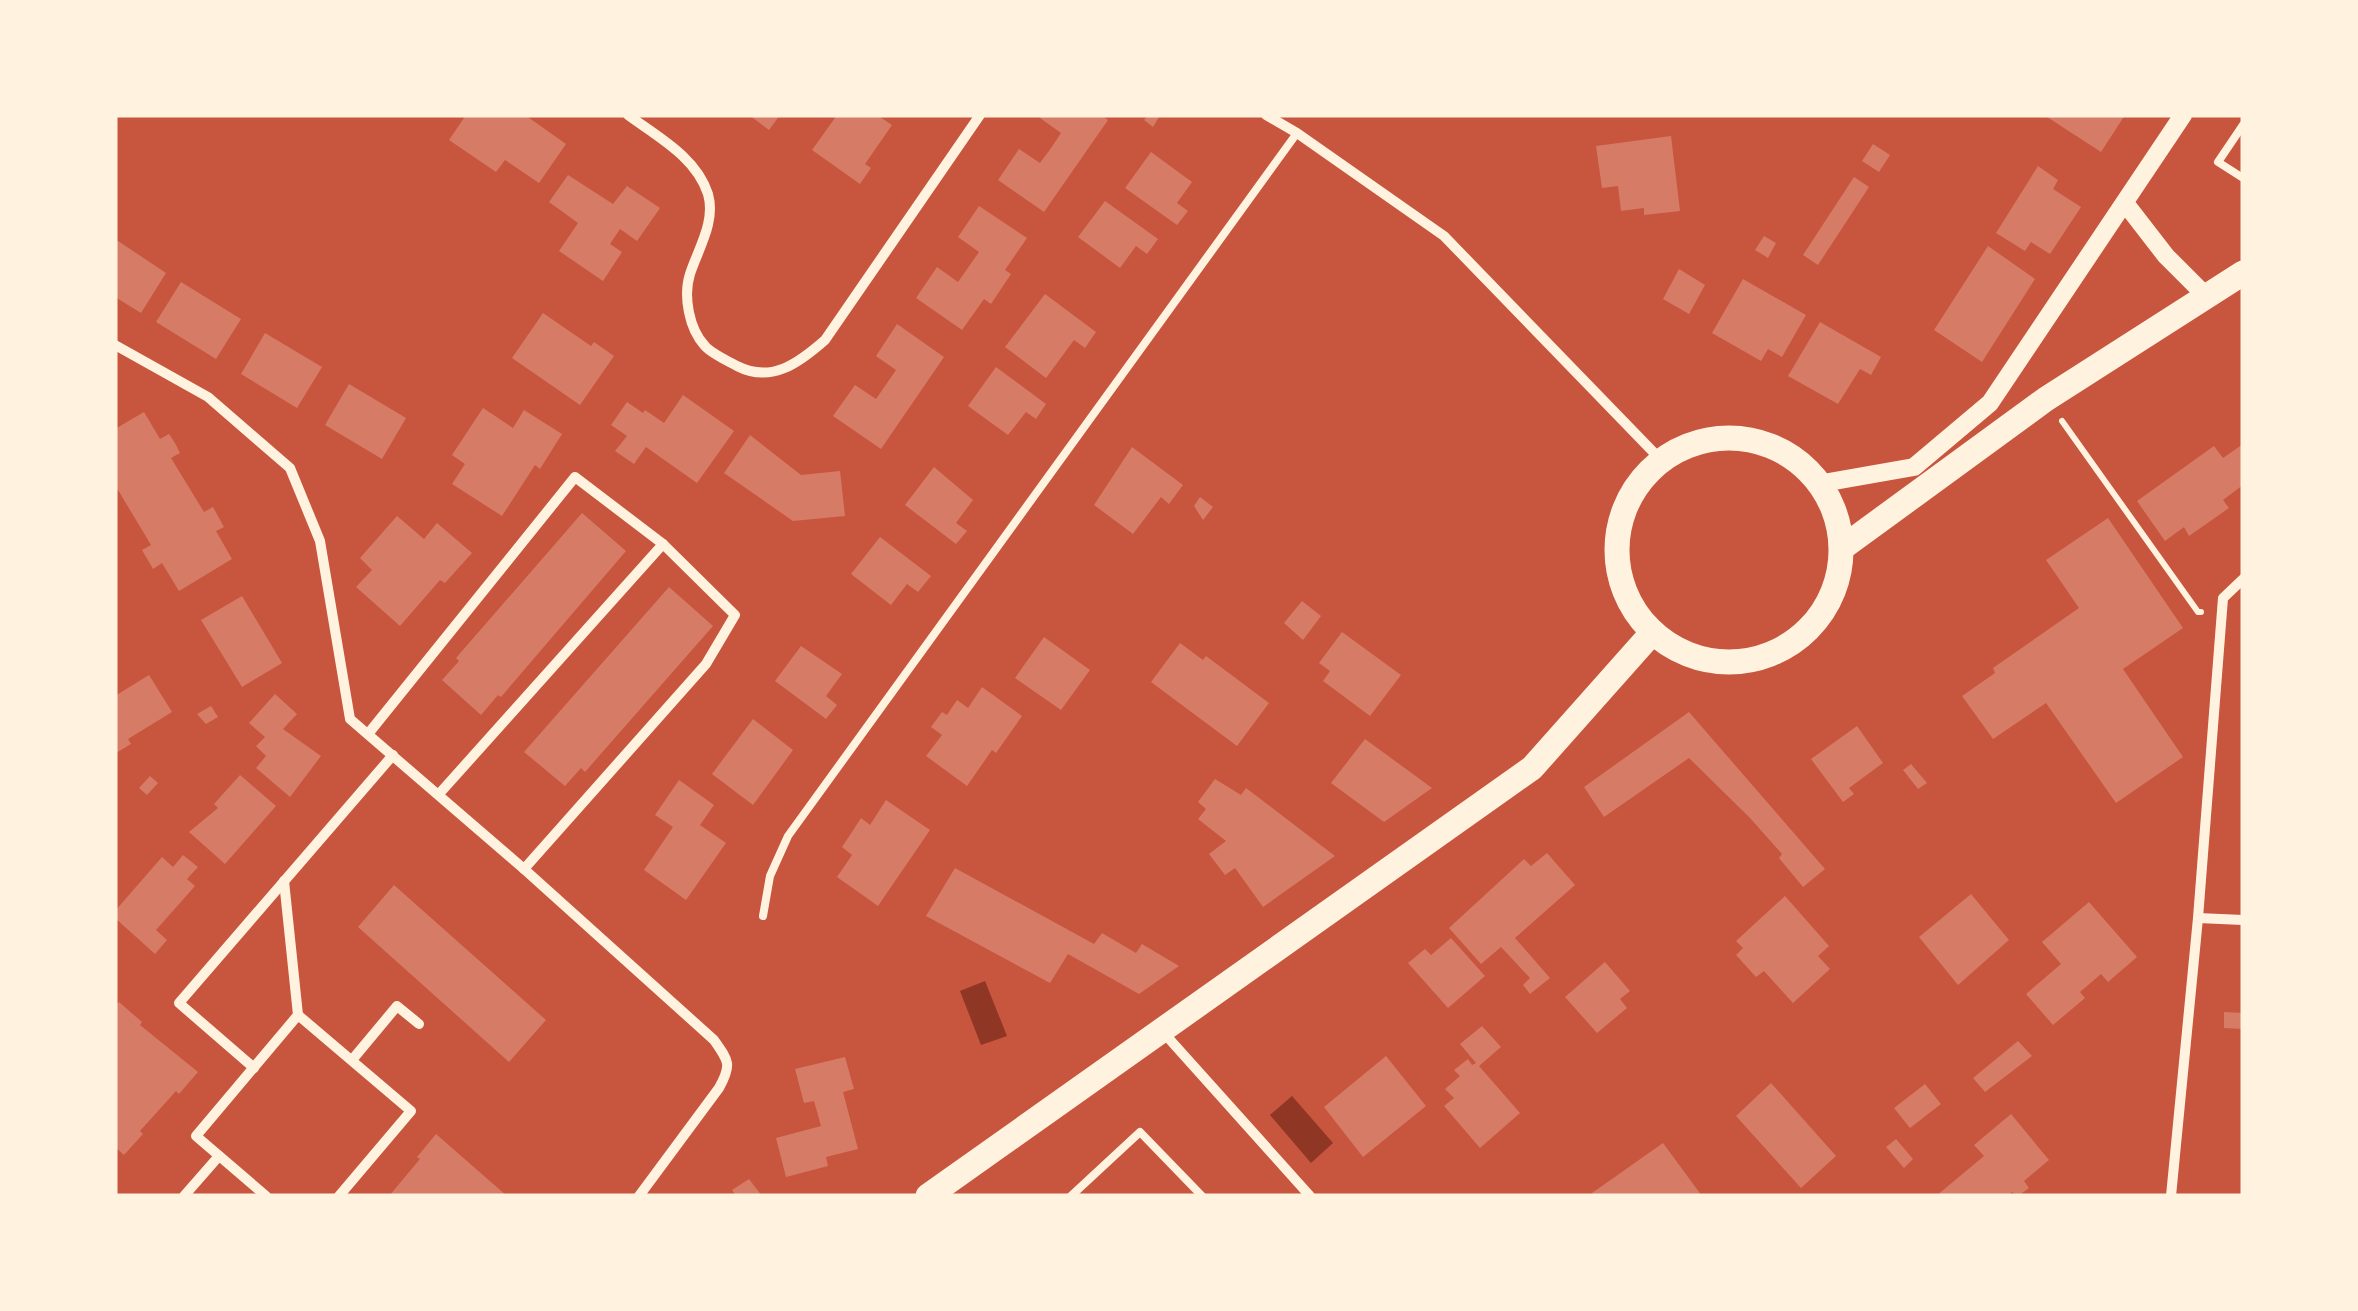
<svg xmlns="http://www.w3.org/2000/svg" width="2358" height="1311" font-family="Inter,sans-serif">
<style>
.water{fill:#8f3625}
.building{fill:#d67c66}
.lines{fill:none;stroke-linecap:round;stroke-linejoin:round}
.path{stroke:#fff3e0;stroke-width:6}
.service{stroke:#fff3e0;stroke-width:8}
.minor{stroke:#fff3e0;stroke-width:10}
.tertiary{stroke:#fff3e0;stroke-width:18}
.primary{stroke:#fff3e0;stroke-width:25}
</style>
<rect width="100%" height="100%" fill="#c8553d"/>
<g class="water">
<polygon points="985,981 1007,1036 981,1045 960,991"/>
<polygon points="1292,1096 1333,1143 1311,1163 1270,1115"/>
</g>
<g class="building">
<polygon points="466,115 525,115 566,144 539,183 505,160 496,172 449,140"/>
<polygon points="749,115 780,115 769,130"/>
<polygon points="837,115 877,115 892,125 865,164 871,168 860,184 812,150"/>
<polygon points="1043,115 1101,115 1108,120 1044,212 998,180 1019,149 1040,163 1051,148 1061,133 1040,118"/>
<polygon points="1148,115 1159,117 1153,127 1144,120"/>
<polygon points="2044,115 2125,115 2101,152"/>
<polygon points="1671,136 1680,211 1644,215 1644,208 1621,211 1618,186 1602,188 1596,146"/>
<polygon points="1873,144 1890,155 1879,172 1862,161"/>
<polygon points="1151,152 1192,182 1177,203 1188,211 1177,225 1125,188"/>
<polygon points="2038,166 2058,180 2053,189 2081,207 2050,254 2031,242 2025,251 1996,233"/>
<polygon points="568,175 613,204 627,186 660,208 637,241 620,229 610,244 622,252 603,281 559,251 578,223 549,202"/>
<polygon points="1854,177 1869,187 1818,265 1803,255"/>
<polygon points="1105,201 1158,239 1147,254 1136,246 1120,268 1078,237"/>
<polygon points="979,206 1027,238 1005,270 1011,274 991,304 984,299 962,330 916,298 937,267 958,282 979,252 958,237"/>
<polygon points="1764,236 1776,243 1768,258 1755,250"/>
<polygon points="115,239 166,273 141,313 115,297"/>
<polygon points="1988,246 2035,279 1982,362 1934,330"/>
<polygon points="1679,269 1705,285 1689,314 1663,299"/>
<polygon points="1743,279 1806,315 1782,357 1768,349 1761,361 1712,333"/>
<polygon points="181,282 241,319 216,359 156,322"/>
<polygon points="1045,294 1096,332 1085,348 1074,340 1046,378 1005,347"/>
<polygon points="543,313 591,346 594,342 614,356 580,405 512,358"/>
<polygon points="1820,322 1881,357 1871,375 1860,369 1838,404 1788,376"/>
<polygon points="897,324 944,357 881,449 833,416 855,385 876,399 896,370 876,356"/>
<polygon points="265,333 322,367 297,408 241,374"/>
<polygon points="996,367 1046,404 1036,419 1026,412 1008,435 968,406"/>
<polygon points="349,384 406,418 382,459 325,425"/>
<polygon points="683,395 734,431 697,483 646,447 634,464 615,451 627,436 611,425 627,402 643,413 645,410 664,423"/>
<polygon points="483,408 513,428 524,410 562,434 540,469 535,465 502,516 452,484 465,464 452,455"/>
<polygon points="144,412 160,439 169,434 175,443 180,453 171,458 204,512 213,507 224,527 216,531 232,559 179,591 162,563 153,569 142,550 151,545 118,490 115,492 115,429"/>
<polygon points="750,435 801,475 840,471 845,516 793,521 724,473"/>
<polygon points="2243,444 2243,485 2223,500 2229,508 2189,536 2184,527 2165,541 2137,501 2214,446 2223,458"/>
<polygon points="1132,447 1183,485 1169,504 1161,497 1133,534 1094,505"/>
<polygon points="934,467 973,500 956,523 967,531 956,544 905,505"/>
<polygon points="1200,497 1213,507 1203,520 1194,506"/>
<polygon points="582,513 626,551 501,697 498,695 481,715 442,680 459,661 456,658"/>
<polygon points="397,516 424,539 437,523 472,553 445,583 440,580 400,626 356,587 372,570 360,558"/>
<polygon points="2108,518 2183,628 2123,669 2183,757 2116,803 2046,703 1993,739 1962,696 1995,673 1993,668 2079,608 2046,560"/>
<polygon points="880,537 931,576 918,592 907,584 891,605 851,574"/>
<polygon points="669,587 713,626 585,772 581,768 565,786 524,752"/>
<polygon points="242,596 282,663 242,687 201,620"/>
<polygon points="1302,601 1321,616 1303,640 1284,623"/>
<polygon points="1342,632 1401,675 1370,716 1323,681 1330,671 1319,663"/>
<polygon points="1044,637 1090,670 1061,710 1015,678"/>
<polygon points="1180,643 1203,660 1206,656 1269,703 1237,746 1151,682"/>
<polygon points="801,646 842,674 826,696 837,705 826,719 775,681"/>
<polygon points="149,675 172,712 128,739 131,744 116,753 115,696"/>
<polygon points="982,687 1022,716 996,753 992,750 967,786 926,756 942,735 931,727 942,712 947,715 957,700 968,708"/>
<polygon points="275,694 297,714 283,729 321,756 290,797 256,768 266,756 256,746 265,737 249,723"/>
<polygon points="211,706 218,717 206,724 197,714"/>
<polygon points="1689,712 1825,869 1803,887 1779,858 1782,854 1750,818 1689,758 1604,817 1584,787"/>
<polygon points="753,719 793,750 753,805 712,774"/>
<polygon points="1857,726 1883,763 1849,788 1854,794 1843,802 1811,759"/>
<polygon points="1365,739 1432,788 1384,822 1331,783"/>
<polygon points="1911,764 1927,783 1918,789 1903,770"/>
<polygon points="240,775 276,806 225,864 189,832 218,808 214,804"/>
<polygon points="150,776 158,783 147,795 139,788"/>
<polygon points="1215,779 1241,795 1246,788 1335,856 1263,907 1235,868 1225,875 1209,854 1226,841 1198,819 1206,809 1198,802"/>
<polygon points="679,780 714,805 700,825 726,843 686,900 644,870 673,827 655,815"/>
<polygon points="886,800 930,830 878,906 837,877 852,855 842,847 852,832 861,818 870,825"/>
<polygon points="1547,853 1575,885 1515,938 1550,978 1530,994 1523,985 1530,978 1501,947 1481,964 1449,928 1524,859 1531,866"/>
<polygon points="183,855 198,867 187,879 195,886 156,930 167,940 155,954 115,918 115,911 162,857 173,867"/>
<polygon points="955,868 1094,944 1102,933 1136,953 1142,944 1179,966 1139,994 1068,954 1050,983 926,916"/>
<polygon points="394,885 546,1020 509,1062 358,927"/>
<polygon points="1971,894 2009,940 1958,985 1919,937"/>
<polygon points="1785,896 1829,946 1818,956 1830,969 1793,1003 1764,971 1756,977 1736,955 1743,948 1736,941"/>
<polygon points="2089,902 2137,957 2108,982 2101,974 2080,992 2085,998 2053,1025 2026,994 2061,964 2042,942"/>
<polygon points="1451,938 1485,976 1448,1008 1408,963 1425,949 1431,955"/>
<polygon points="1605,962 1630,991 1620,999 1627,1008 1597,1033 1565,997"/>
<polygon points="119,1002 142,1022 140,1025 198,1072 179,1094 176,1091 140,1131 143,1134 124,1155 115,1147 115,1006"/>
<polygon points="2224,1012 2243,1013 2243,1029 2224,1028"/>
<polygon points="1482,1026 1501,1047 1479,1066 1520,1113 1480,1148 1444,1106 1454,1098 1445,1089 1460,1076 1454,1070 1468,1059 1472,1065 1476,1063 1460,1044"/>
<polygon points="2018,1041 2032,1056 1985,1092 1973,1078"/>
<polygon points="1386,1056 1426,1106 1363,1157 1324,1107"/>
<polygon points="845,1057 854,1089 843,1092 858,1149 826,1157 828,1166 786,1177 776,1138 821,1126 814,1101 804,1103 795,1069"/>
<polygon points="1771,1083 1836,1156 1801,1188 1736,1116"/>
<polygon points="1925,1084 1941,1104 1910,1128 1894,1108"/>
<polygon points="2011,1114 2049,1160 2024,1181 2029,1188 2018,1196 2012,1192 2008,1196 1936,1196 1984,1156 1974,1145"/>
<polygon points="436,1134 507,1196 389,1196 420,1159 417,1157"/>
<polygon points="1896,1139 1913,1159 1904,1168 1886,1147"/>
<polygon points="1663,1143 1702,1196 1594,1196 1592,1193"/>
<polygon points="749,1179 762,1196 736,1196 732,1190"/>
</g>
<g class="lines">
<polyline class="path" points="2062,421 2198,612 2201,612"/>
<g class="service">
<polyline points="2243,125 2218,162 2243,178"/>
<polyline points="763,916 770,876 788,836 1297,133"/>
<polyline points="1071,1196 1140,1132 1202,1196"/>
</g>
<g class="minor">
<path d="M628 115C658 137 696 157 708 194 716 222 698 249 690 274 683 296 689 329 705 346 712 354 728 361 737 366 772 384 800 362 825 340L980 115"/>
<polyline points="1266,115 1297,133 1444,236 1661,460"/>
<path d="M115 345 208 397 290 468 320 541 350 719 524 869 714 1040C729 1061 732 1065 719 1088L639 1196"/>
<polyline points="368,734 575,477 663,544"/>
<polyline points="439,794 663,544 735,615 706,664 524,869"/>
<polyline points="284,881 298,1015"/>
<polyline points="2198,918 2243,920"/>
<polyline points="1163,1032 1310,1196"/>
<polyline points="352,1060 397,1006 419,1024"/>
<polyline points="254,1068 179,1003 393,755"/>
<polyline points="184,1196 219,1156"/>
<polyline points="266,1196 196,1136 298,1015 411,1111 339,1196"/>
<polyline points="2171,1196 2198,918 2223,598 2243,579"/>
</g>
<g class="tertiary">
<polyline points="2125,203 2166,256 2207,297"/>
<polyline points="1823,483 1914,467 1990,403 2183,115"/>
</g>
<g class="primary">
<circle cx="1729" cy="550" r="112"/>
<polyline points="1842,548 2046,399 2243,273"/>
<polyline points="928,1196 1532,768 1652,633"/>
</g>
</g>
<rect width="2358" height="1311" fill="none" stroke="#fff3e0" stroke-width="235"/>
</svg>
